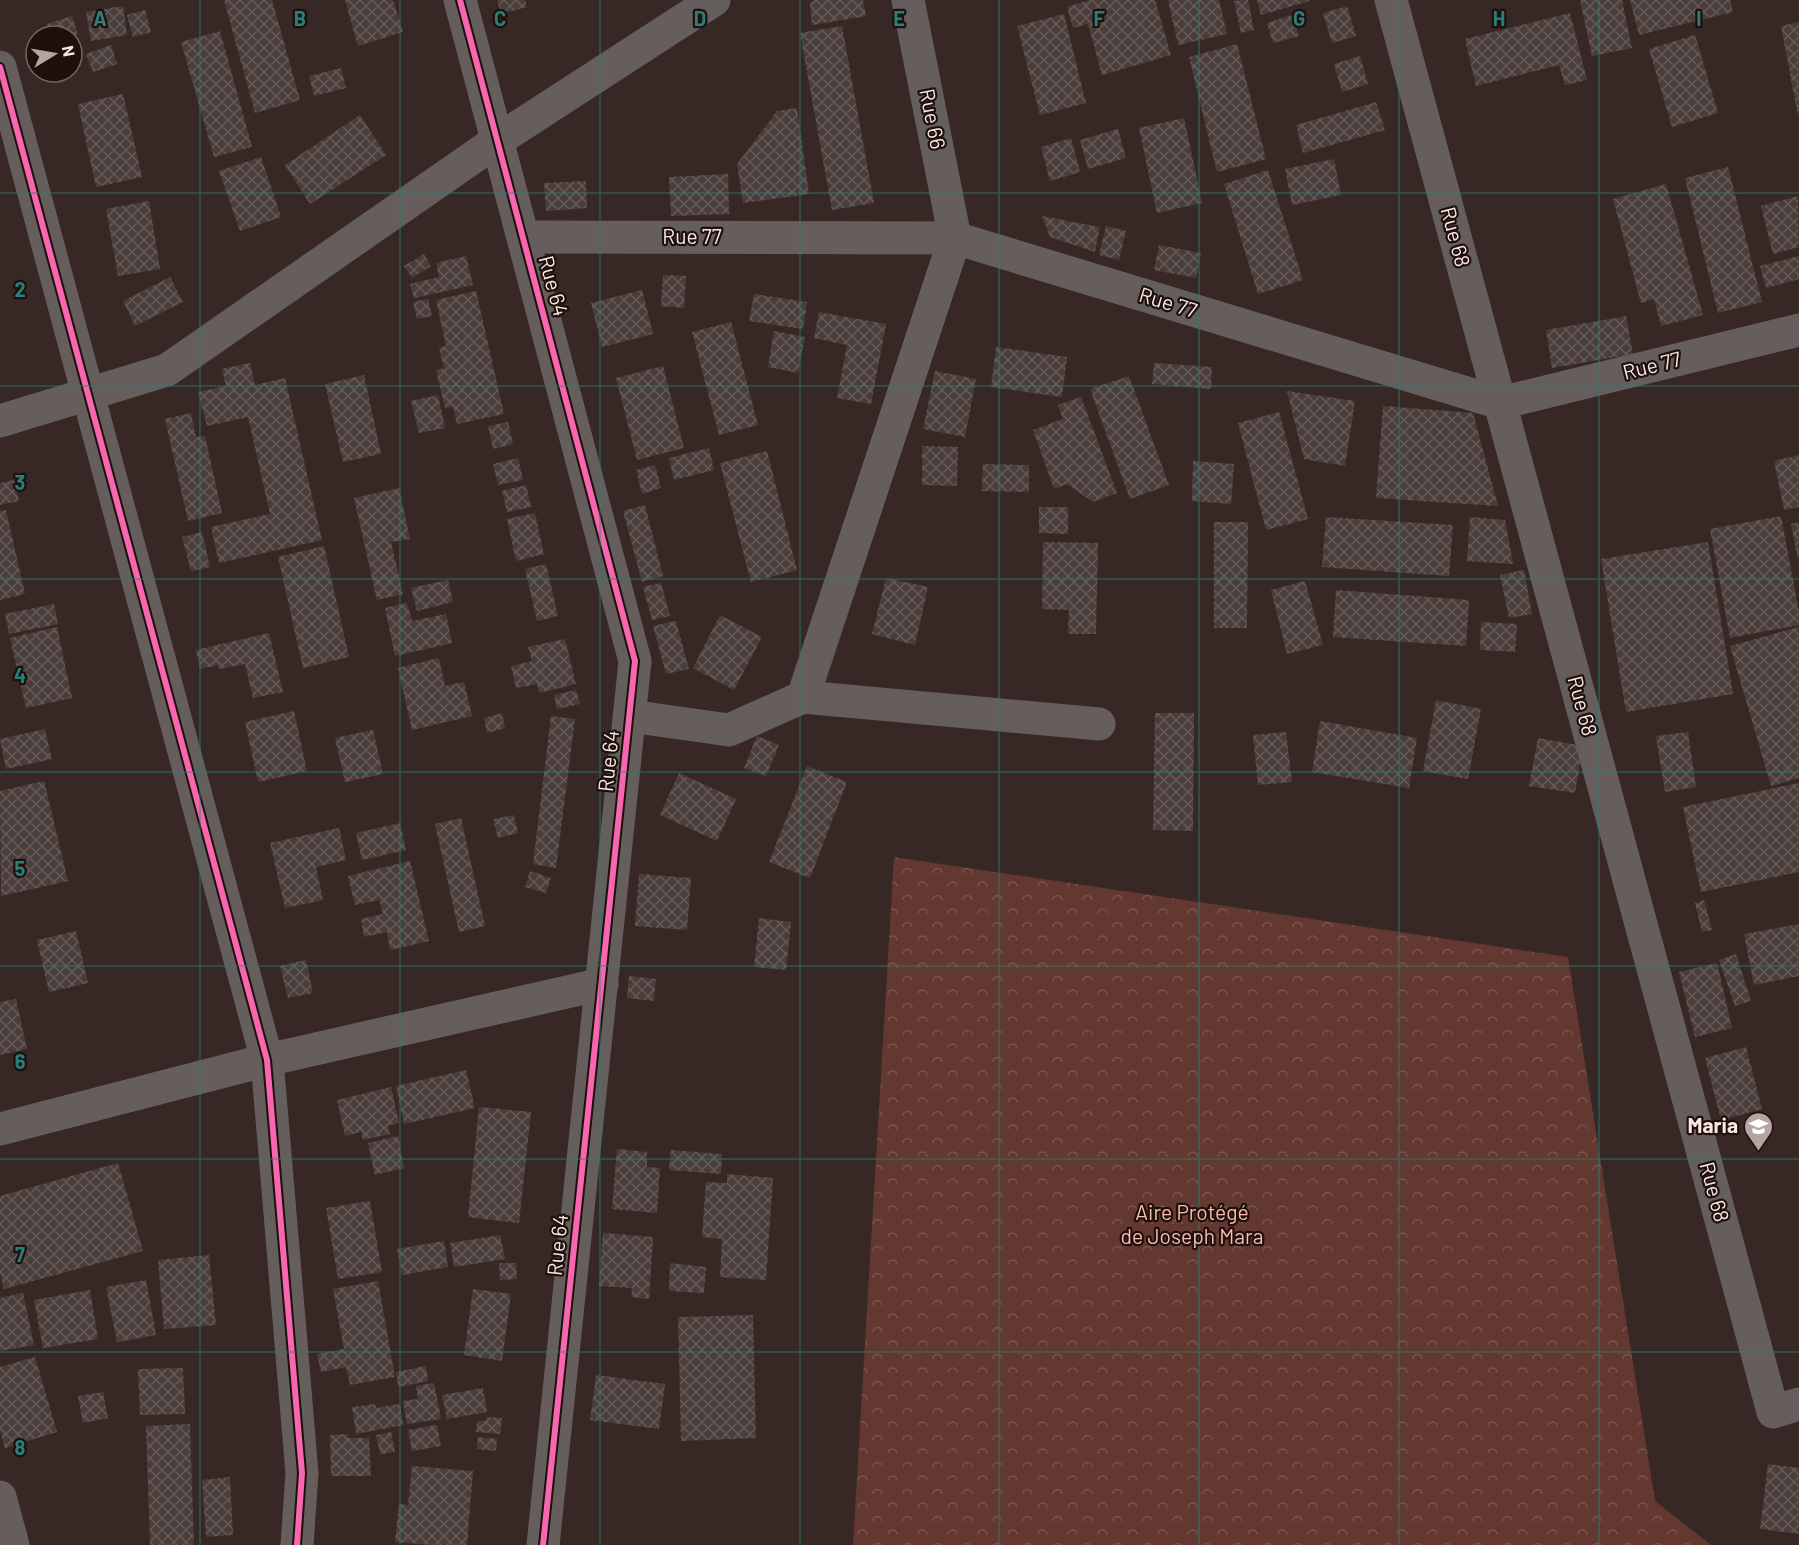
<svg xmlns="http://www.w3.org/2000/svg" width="1799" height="1545" font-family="Barlow,sans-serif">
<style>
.forest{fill:url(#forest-crowns)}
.building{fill:url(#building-cross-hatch)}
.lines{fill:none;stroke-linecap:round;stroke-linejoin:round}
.minor{stroke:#655e5c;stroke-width:33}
.cycleway-casing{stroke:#1d100d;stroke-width:10}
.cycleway{stroke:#f766af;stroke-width:6}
.grid{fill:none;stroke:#27817a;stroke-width:1.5;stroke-opacity:0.55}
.labels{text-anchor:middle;stroke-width:4.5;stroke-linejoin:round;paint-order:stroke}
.street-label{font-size:21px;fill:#fbe6e2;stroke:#1d100d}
.poi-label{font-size:21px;font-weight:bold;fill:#fbe6e2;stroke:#1d100d;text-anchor:end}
.park-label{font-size:21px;fill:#fdbaad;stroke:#1d100d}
.grid-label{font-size:20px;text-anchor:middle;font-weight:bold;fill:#27817a;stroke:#1d100d;stroke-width:4.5;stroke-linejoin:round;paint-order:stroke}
</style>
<defs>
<pattern id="forest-crowns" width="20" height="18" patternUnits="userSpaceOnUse" patternTransform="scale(1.5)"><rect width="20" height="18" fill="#633830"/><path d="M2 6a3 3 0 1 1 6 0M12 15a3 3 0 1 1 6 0" fill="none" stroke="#7a554e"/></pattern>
<pattern id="building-cross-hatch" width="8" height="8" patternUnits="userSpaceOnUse" patternTransform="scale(1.5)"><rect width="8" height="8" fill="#4a3e3b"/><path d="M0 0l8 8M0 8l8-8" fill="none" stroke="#655a57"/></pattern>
</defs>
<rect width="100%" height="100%" fill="#372825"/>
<polygon class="forest" points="894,857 1568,957 1655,1501 1711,1545 853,1545"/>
<g class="building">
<polygon points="224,0 272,0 300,100 255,113"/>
<polygon points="345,0 393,0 403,32 358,46"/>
<polygon points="497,0 525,0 527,7 501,14"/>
<polygon points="815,0 863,0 866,16 812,25 810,3"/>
<polygon points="1090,0 1155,0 1171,55 1102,75 1088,24 1073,28 1067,7"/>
<polygon points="1168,0 1219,0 1227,34 1178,45"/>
<polygon points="1241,0 1248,0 1254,30 1241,33 1234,1"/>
<polygon points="1257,0 1309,0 1309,1 1261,15"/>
<polygon points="1580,0 1622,0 1632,48 1592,56"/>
<polygon points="1630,0 1730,0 1733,12 1639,35"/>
<polygon points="123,6 127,35 91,41 86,12"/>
<polygon points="1347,6 1356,36 1332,43 1323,13"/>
<polygon points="145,10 151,32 133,37 127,15"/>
<polygon points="1570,13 1587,80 1565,85 1559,65 1476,86 1465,39"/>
<polygon points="1064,14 1086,103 1040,115 1017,26"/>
<polygon points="1292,15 1299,36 1273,43 1267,23"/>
<polygon points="72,16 78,35 72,37 51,36 47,24"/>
<polygon points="1799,22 1799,115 1798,116 1781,26"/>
<polygon points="842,26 874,203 832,210 800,33"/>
<polygon points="220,31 252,147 214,157 181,42"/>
<polygon points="1695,35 1718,113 1672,127 1649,49"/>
<polygon points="1237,44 1266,159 1217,172 1189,57"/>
<polygon points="111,45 117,64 93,72 86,54"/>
<polygon points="1360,56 1368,84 1342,92 1334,64"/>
<polygon points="341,68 346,88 314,96 309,76"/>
<polygon points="123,94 142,177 96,187 78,104"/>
<polygon points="1376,102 1385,130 1303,153 1296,125"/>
<polygon points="797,108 809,194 743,203 737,164 777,111"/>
<polygon points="360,115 386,155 310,204 285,165"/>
<polygon points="1184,118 1202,203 1157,213 1139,128"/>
<polygon points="1118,129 1126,158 1088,169 1080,140"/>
<polygon points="1071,138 1080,172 1050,181 1041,147"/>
<polygon points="261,157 281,217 240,231 219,171"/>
<polygon points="1334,159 1341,195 1292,205 1285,169"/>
<polygon points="1728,167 1762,302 1718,313 1685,178"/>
<polygon points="1268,170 1303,280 1258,294 1224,184"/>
<polygon points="728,174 729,214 671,216 669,177"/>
<polygon points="586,181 587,208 546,211 544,183"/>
<polygon points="1666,184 1703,315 1661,326 1654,299 1641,303 1613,199"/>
<polygon points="1798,196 1799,247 1773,254 1761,206"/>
<polygon points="149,201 160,269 118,276 106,209"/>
<polygon points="1042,216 1100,227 1095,252 1050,237"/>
<polygon points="1106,226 1126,231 1119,260 1099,255"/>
<polygon points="1159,245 1201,253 1196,278 1154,270"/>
<polygon points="424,254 431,266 412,278 404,266"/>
<polygon points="466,256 473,285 414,298 410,284 439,277 436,263"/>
<polygon points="1799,256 1799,279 1766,288 1760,266"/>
<polygon points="663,275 686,276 684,308 661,306"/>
<polygon points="170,277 183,302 135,326 123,301"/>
<polygon points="642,290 653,334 602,347 591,303"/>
<polygon points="476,291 504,414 457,424 453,407 445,408 436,370 444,368 439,348 446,346 436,300"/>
<polygon points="754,294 807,302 803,329 749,321"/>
<polygon points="428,299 432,316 417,319 413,302"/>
<polygon points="819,312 886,324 871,404 837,398 847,345 814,338"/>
<polygon points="1626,316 1633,354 1552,368 1546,330"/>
<polygon points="731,322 758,425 719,435 692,332"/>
<polygon points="774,331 805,337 798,373 768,367"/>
<polygon points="996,347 1067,357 1062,397 991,387"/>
<polygon points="250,363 255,385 285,378 322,540 219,563 211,527 270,514 248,417 207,426 198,392 226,386 222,369"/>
<polygon points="1154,363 1212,367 1211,389 1152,384"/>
<polygon points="663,366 684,448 637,460 616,378"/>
<polygon points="935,371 976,379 965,437 923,429"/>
<polygon points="364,375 381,454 343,462 325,384"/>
<polygon points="1129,376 1169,485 1130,499 1090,389"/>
<polygon points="1287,391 1355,401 1345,466 1304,459"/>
<polygon points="438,395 445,428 419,433 411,401"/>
<polygon points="1081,397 1117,493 1093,502 1067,484 1054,489 1033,430 1063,419 1058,405"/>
<polygon points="1383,406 1473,413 1498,506 1376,498"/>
<polygon points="1279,412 1308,519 1266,530 1238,423"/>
<polygon points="191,413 196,437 205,436 222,513 188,521 165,419"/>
<polygon points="508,422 513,444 493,449 488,426"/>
<polygon points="922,446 958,447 957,486 922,485"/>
<polygon points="709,448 714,470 674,480 669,458"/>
<polygon points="767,451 797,570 751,582 720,463"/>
<polygon points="1799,455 1799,507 1784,510 1774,461"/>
<polygon points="518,458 523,480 498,485 493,464"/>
<polygon points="1193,461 1234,464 1231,504 1192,501"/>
<polygon points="983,464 1029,465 1029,492 982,491"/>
<polygon points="655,465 661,488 642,494 636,470"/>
<polygon points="14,480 19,501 0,505 0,483"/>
<polygon points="526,485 531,507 507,512 502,491"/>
<polygon points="399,488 410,539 391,542 403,594 377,600 354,498"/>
<polygon points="645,505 663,576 642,582 623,511"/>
<polygon points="1039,507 1068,507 1068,534 1039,533"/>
<polygon points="6,510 25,594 0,600 0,511"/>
<polygon points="535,513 544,554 516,561 507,519"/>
<polygon points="1781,516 1799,612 1799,625 1730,638 1710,529"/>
<polygon points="1326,517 1453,525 1449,576 1322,567"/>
<polygon points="1470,517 1505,520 1513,564 1467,561"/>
<polygon points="1214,522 1248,522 1247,628 1214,628"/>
<polygon points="1799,522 1799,559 1798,559 1791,524"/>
<polygon points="202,532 210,567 191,571 182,537"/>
<polygon points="1043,542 1098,543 1096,634 1068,634 1069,610 1042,609"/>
<polygon points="1708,542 1733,694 1626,712 1601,559"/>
<polygon points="324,546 349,657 303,668 278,557"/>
<polygon points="546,564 558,616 537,621 525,569"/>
<polygon points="1524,570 1532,614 1509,618 1500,575"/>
<polygon points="886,578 928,587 915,645 872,634"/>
<polygon points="448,580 453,602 417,611 411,588"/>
<polygon points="1305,581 1323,645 1287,654 1271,590"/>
<polygon points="661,583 670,616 652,620 643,587"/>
<polygon points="1336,590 1469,600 1466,646 1333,637"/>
<polygon points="407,603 412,621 446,614 452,643 395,656 385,608"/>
<polygon points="54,604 58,624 9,634 5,614"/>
<polygon points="720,615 762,637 734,690 693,668"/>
<polygon points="676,621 689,669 666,674 653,626"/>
<polygon points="1481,622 1517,624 1515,652 1480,650"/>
<polygon points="57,627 72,698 26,708 10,638"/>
<polygon points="1799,627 1799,778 1771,786 1730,646"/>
<polygon points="269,633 283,692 253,698 245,664 219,669 218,665 200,669 196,650"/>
<polygon points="565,639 576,684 539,693 537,684 516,688 511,666 532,661 528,647"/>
<polygon points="439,658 445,686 464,682 472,716 412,730 398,668"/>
<polygon points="576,690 580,704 557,709 554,695"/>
<polygon points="1436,700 1481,709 1468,779 1423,771"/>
<polygon points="294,711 307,771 258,782 245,722"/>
<polygon points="502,713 505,728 487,733 484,718"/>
<polygon points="1155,713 1194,713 1193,831 1153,830"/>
<polygon points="551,716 575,719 556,868 533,864"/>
<polygon points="1320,721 1417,738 1409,788 1312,772"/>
<polygon points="45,729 52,759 6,769 0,739"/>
<polygon points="373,730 383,774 345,782 335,738"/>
<polygon points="1286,732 1292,782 1258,785 1253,735"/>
<polygon points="1688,732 1696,787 1665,792 1656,736"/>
<polygon points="757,736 779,745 766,776 744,768"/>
<polygon points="1538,738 1583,746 1575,793 1529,786"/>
<polygon points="807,766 847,782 810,878 769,862"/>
<polygon points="679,773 736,799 717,841 660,815"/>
<polygon points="44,781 68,881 1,896 0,791"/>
<polygon points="1799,783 1799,872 1701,892 1683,807"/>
<polygon points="514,815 518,833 498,838 493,819"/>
<polygon points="461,818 485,926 459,932 435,824"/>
<polygon points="400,823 406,850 362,860 356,833"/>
<polygon points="339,828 346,860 316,867 323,900 285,908 270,843"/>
<polygon points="410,861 429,941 390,950 387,932 364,937 361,919 383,914 379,900 355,905 348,876"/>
<polygon points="530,871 551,878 546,893 525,887"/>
<polygon points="639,874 691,878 687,930 635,926"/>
<polygon points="1704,900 1712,930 1702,932 1695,903"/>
<polygon points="759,918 791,922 786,970 754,967"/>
<polygon points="1799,924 1799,976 1754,985 1744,934"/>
<polygon points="76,931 88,983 49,992 37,940"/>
<polygon points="1736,954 1751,1001 1735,1006 1719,960"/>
<polygon points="306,960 313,993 288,998 280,966"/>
<polygon points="1717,963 1732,1028 1695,1037 1679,972"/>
<polygon points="629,976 656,979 654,1001 627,998"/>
<polygon points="16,999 27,1049 0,1055 0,1002"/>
<polygon points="1746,1047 1762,1109 1721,1120 1705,1058"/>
<polygon points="466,1070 475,1108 404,1124 396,1086"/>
<polygon points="391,1087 399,1123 388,1126 390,1134 363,1140 361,1132 345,1136 337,1100"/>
<polygon points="479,1107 531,1112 519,1223 468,1217"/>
<polygon points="398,1136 404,1168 375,1175 368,1143"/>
<polygon points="617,1149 647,1152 647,1167 660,1168 657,1213 612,1209"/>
<polygon points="671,1150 722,1154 721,1174 669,1170"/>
<polygon points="118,1163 143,1251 4,1289 0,1274 0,1196"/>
<polygon points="727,1174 773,1178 766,1280 720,1277 722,1239 702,1237 706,1182 727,1183"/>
<polygon points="370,1201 382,1272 338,1279 326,1208"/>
<polygon points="603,1233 653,1237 649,1299 631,1297 632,1288 599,1286"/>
<polygon points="500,1235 505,1259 454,1267 450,1243"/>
<polygon points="444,1241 448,1267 402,1275 397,1249"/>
<polygon points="209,1255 216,1325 164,1329 158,1260"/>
<polygon points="499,1263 516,1263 517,1279 500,1280"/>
<polygon points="670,1263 706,1267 704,1293 669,1291"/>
<polygon points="146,1280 156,1335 117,1342 106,1287"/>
<polygon points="378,1281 395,1377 350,1385 346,1367 321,1372 317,1354 344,1349 333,1289"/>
<polygon points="473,1289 511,1294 502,1361 464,1355"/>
<polygon points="90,1290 98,1339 43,1348 34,1300"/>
<polygon points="23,1293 34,1345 0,1351 0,1298"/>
<polygon points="753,1315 756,1438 681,1441 678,1317"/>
<polygon points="35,1357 57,1432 5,1448 0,1430 0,1367"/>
<polygon points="426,1366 428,1381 398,1387 396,1372"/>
<polygon points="183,1368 185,1414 140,1415 138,1369"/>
<polygon points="596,1375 665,1384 659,1429 590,1420"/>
<polygon points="434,1383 441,1419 407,1424 403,1401 418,1399 416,1386"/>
<polygon points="483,1388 487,1412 447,1419 442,1395"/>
<polygon points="103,1392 108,1418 83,1423 78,1396"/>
<polygon points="375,1404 376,1408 400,1404 403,1425 356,1434 352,1407"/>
<polygon points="487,1417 502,1418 500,1434 476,1432 477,1421 486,1421"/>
<polygon points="190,1424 194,1545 150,1545 146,1426"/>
<polygon points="437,1425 441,1446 412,1451 408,1430"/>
<polygon points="391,1432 395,1452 380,1454 376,1435"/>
<polygon points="348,1434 348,1438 369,1438 371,1476 331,1476 330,1435"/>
<polygon points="478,1437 497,1439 496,1451 477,1449"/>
<polygon points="1768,1464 1799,1468 1799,1534 1760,1529"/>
<polygon points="412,1466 473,1471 467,1545 432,1545 395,1542 399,1504 408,1505"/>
<polygon points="230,1477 233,1535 206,1537 202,1480"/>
</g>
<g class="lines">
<g class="minor">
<polyline points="460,0 635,661 543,1545"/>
<polyline points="1391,0 1773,1412 1799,1404"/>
<polyline points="0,67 267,1060 302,1473 297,1545"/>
<polyline points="523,237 955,238 1500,403 1799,330"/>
<polyline points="0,421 167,370 498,140 714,0"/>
<polyline points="803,697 955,238 908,0"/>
<polyline points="630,716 729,730 803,697 1099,724"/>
<polyline points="0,1129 267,1060 602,984"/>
<polyline points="0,1497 13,1545"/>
</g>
<defs>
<g id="cycleway">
<polyline points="460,0 635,661 543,1545"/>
<polyline points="0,67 267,1060 302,1473 297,1545"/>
</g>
</defs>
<use href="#cycleway" class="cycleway-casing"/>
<use href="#cycleway" class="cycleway"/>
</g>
<path class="grid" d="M200 0V1545M400 0V1545M600 0V1545M800 0V1545M999 0V1545M1199 0V1545M1399 0V1545M1599 0V1545M0 193H1799M0 386H1799M0 579H1799M0 772H1799M0 966H1799M0 1159H1799M0 1352H1799"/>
<defs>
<symbol id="school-pin" viewBox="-11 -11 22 30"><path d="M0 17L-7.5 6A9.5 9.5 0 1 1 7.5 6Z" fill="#b6a4a0" stroke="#1d100d"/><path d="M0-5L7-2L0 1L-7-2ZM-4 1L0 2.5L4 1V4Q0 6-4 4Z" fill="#fff"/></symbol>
</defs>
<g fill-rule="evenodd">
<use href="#school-pin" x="1742" y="1110" width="33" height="45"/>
</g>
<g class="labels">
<g class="street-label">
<text transform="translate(932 119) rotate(79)" y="7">Rue 66</text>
<text x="692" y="244">Rue 77</text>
<text transform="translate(1455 237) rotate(75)" y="7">Rue 68</text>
<text transform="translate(553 286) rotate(75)" y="7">Rue 64</text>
<text transform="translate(1168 303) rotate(17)" y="7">Rue 77</text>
<text transform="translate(1652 366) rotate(-14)" y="7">Rue 77</text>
<text transform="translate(1582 706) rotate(75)" y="7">Rue 68</text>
<text transform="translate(609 761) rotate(-84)" y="7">Rue 64</text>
<text transform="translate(1714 1192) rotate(75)" y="7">Rue 68</text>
<text transform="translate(558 1245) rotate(-84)" y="7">Rue 64</text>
</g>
<g class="poi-label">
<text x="1738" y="1133">Maria</text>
</g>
<g class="park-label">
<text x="1192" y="1220">Aire Protégé<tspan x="1192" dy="24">de Joseph Mara</tspan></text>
</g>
</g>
<g class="grid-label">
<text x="100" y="26">A</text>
<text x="300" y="26">B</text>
<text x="500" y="26">C</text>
<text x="700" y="26">D</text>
<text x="899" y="26">E</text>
<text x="1099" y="26">F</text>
<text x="1299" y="26">G</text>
<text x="1499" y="26">H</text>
<text x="1699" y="26">I</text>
<text x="20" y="297">2</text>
<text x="20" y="490">3</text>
<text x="20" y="683">4</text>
<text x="20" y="876">5</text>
<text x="20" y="1069">6</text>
<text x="20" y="1262">7</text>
<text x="20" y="1455">8</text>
</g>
<g transform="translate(54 54) rotate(79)"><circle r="28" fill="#1d100d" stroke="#766662" stroke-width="1.5"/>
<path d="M0-4.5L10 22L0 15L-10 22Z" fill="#b6a4a0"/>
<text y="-9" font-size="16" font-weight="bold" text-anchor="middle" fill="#fbe6e2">N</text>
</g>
</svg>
